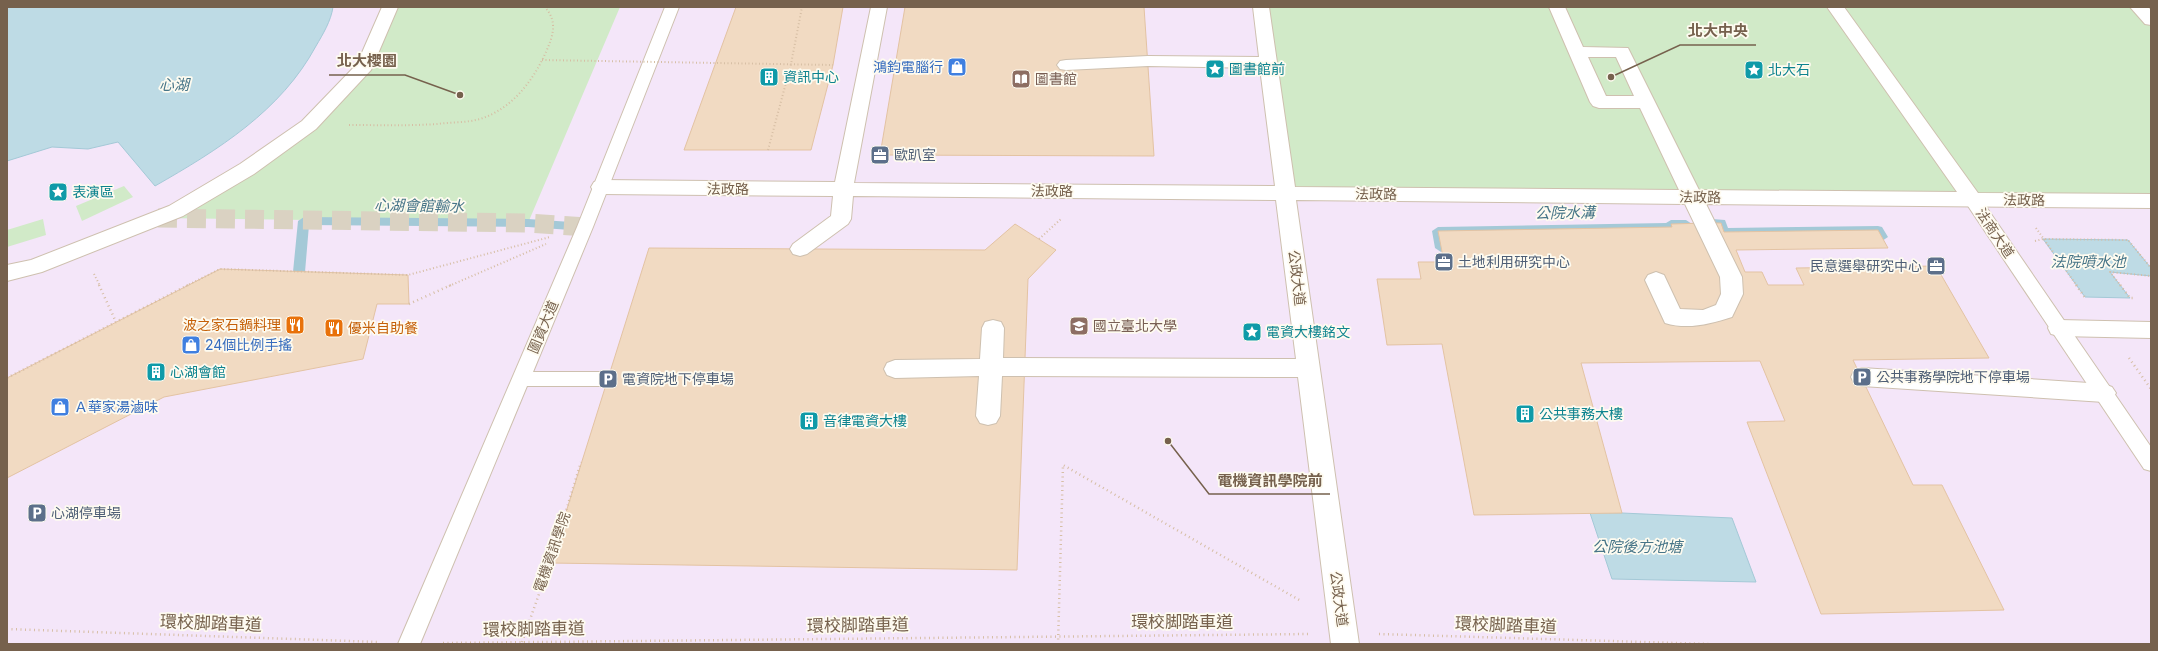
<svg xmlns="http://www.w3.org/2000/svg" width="2158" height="651" font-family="Inter,'Noto Sans TC',sans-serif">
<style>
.education{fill:#f4e6f9}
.green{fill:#d1eac8}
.water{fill:#bedbe5;stroke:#a4c9d7}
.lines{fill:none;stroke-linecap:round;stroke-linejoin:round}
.stream{fill:#a4c9d7;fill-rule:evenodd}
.building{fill:#f1dac2;stroke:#e3c3a3}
.pedestrian-tunnel{stroke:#dad2c2;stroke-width:19;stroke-dasharray:19 10;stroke-linecap:butt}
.service-casing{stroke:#cec0af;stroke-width:2}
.pedestrian-casing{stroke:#cec0af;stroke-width:2}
.minor-casing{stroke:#cec0af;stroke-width:2}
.path-far1{stroke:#d6bea4;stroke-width:2;stroke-dasharray:1 2.5;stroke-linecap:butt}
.path{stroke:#d6bea4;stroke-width:2.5;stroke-dasharray:1 3.5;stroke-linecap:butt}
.service{fill:#fff;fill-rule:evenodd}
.pedestrian{fill:#fff;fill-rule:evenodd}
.minor{fill:#fff;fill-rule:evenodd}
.path-bridge{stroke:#d6bea4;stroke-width:2;stroke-dasharray:1 2.5;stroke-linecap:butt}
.labels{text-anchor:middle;stroke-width:3.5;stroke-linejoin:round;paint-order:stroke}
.shop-label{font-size:14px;fill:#366cbe;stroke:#fefbf0;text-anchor:start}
.culture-label{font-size:14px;fill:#0d838f;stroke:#fefbf0;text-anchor:start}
.education-label{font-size:14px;fill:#785e54;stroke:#fefbf0;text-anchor:start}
.service-label{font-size:14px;fill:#4e5e75;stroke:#fefbf0;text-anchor:start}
.street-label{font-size:14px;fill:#76614d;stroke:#fefbf0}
.food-label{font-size:14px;fill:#c56008;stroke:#fefbf0;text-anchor:end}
.water-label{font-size:15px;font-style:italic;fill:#477588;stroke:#fefbf0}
.near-street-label{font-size:17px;fill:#76614d;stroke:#fefbf0}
.leader{fill:none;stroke:#76614d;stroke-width:1.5}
.callout-dot{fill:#76614d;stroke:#fefbf0;stroke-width:1.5}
.callout-label{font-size:15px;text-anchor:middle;font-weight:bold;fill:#76614d;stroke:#fefbf0;stroke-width:3.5;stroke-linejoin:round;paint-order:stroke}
</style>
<rect width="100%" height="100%" fill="#fcf7e9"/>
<rect class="education" x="7" y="7" width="2144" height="637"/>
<g class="green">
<polygon points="390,7 620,7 528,223 158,218 309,125 365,66"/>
<polygon points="1261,7 2151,7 2151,201 1285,193"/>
<polygon points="124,186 133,197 82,221 76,206"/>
<polygon points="43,219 46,235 7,247 7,230"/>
</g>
<g class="water">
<path d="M7 7H333C331 21 323 34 316 46 281 111 218 150 155 186L118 142 88 149 52 147 7 161Z"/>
<polygon points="2043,239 2128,240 2151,268 2151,276 2110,272 2130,298 2085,297"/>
<polygon points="1590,513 1622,513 1732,518 1756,582 1612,579"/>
</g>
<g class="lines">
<g class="stream">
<polygon points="304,217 528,219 585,223 591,227 585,231 528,227 309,225 305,272 299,276 293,272 298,221"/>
<polygon points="1712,219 1725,220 1728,228 1878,226 1882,227 1888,237 1882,241 1878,240 1875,234 1724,236 1720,235 1717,227 1708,226 1706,223 1708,220"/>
<polygon points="1671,220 1686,220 1692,224 1690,227 1677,228 1672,231 1444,235 1447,248 1441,252 1435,248 1432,231 1438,227 1666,223"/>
</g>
</g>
<g class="building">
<polygon points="736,7 843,7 833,65 811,150 684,150"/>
<polygon points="905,7 1144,7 1154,156 880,155"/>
<polygon points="1706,223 1721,223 1724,232 1878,230 1888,248 1736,250 1745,272 1762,272 1768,285 1804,285 1796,268 1936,266 1989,358 1853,360 1913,485 1942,485 2004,610 1821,614 1747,422 1785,421 1760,361 1581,363 1622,513 1474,515 1442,344 1387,345 1377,279 1421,279 1418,262 1444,262 1438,231 1672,227 1671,224"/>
<polygon points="1015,224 1056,250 1028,279 1017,570 550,563 649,248 985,250"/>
<polygon points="220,269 408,275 409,304 377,304 363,359 164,397 7,478 7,378"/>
</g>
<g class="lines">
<polyline class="pedestrian-tunnel" points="158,218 528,223 585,227"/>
<defs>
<g id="service">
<polygon points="665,7 679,7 593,227 533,372 608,372 615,374 617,379 615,384 608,386 527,386 420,644 398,644 577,227"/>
<polygon points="1972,193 1978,195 2151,447 2151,471 2144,469 1966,203 1964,199 1966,195"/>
</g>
<g id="pedestrian">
<polygon points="382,7 398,7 371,70 316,129 254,174 183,216 42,272 7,281 7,265 31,260 169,206 240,164 302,121 357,64"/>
<path d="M871 7H887L854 183 1275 186 1260 68 1148 66 1066 70 1060 69 1057 65 1060 61 1066 60 1148 56 1259 57 1253 7H1269L1295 187 1679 190 1640 108H1599L1593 106 1590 102 1549 7H1565L1583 47 1628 48 1699 190 1957 192 1827 7H1844L1978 193 2151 194V208L1706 204 1742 277 1743 294 1732 317C1710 324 1688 330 1665 323L1645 280 1648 275 1656 272 1664 275 1680 309 1703 310 1716 305 1721 294 1720 277 1685 204 1296 200 1359 644H1331L1298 377 1002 376 1000 416 996 423 988 425 980 423 976 416 979 376 895 378 887 375 884 369 887 363 895 360 980 359 982 328 985 322 993 320 1001 322 1004 328 1003 358 1296 359 1276 200 853 196 851 219 848 224 807 254 800 256 793 254 790 249 793 244 831 216 833 196 601 194 594 192 591 187 594 182 601 180 835 182ZM1588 57H1616L1634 96H1606Z"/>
<polygon points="2130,7 2148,7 2151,10 2151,25 2145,24"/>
</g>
<g id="minor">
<polygon points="2059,320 2151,322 2151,338 2059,336 2051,334 2048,328 2051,322"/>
<polygon points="1862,368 2104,384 2112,387 2116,393 2112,399 2104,402 1862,386 1854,383 1851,377 1854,371"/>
</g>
</defs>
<use href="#service" class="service-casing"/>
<use href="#pedestrian" class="pedestrian-casing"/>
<use href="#minor" class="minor-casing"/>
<g class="path-far1">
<path d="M349 125C378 125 408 126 437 124 451 122 466 123 480 119 512 109 533 81 546 52 553 36 558 22 545 7"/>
<polyline points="768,150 791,64 802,7"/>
<polyline points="2036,228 2077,286"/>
<polyline points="1039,239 1061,219"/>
<polyline points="2035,241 2043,239 2128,240 2151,268"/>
<polyline points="94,274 100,286"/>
<polyline points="186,286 220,269 408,275 550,237"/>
<polyline points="449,286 546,244"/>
<polyline points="2121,286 2110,272 2151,276"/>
</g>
<g class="path">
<polyline points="99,285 116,322"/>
<polyline points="2076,285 2086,299"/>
<polyline points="2120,285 2130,298 2133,298"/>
<polyline points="409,304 451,285"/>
<polyline points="2129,358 2151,389"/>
<polyline points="7,378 188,285"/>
<polyline points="7,629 378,642"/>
<polyline points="1379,634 1709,644"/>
<polyline points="522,642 550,563 581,462"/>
<polyline points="443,643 1308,634"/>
<polyline points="1058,644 1063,465 1301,601"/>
</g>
<use href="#service" class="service"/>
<use href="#pedestrian" class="pedestrian"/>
<use href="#minor" class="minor"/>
<polyline class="path-bridge" points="542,60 833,65"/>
</g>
<defs>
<symbol id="shop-square" viewBox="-11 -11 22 22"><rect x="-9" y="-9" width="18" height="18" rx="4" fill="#3f7fe0" stroke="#fefbf0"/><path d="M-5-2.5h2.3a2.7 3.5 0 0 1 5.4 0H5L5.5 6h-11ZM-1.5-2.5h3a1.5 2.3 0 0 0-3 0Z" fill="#fff"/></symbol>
<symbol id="sight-square" viewBox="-11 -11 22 22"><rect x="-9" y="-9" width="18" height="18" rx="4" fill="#0f9aa8" stroke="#fefbf0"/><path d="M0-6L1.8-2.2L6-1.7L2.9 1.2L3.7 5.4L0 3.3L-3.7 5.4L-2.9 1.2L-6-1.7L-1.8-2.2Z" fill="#fff"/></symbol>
<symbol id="building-square" viewBox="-11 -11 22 22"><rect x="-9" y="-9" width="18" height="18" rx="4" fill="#0f9aa8" stroke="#fefbf0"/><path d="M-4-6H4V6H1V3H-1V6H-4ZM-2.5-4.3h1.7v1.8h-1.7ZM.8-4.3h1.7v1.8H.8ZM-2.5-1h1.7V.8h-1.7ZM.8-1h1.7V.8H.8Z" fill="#fff"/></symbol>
<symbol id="library-square" viewBox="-11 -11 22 22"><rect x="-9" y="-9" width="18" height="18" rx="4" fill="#8d6e63" stroke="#fefbf0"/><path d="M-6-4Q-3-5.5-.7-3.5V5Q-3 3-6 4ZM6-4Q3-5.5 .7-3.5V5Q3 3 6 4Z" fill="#fff"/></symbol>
<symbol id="office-square" viewBox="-11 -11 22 22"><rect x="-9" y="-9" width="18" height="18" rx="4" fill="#5c6f8a" stroke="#fefbf0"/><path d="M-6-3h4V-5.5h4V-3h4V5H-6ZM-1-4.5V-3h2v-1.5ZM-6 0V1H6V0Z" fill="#fff"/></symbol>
<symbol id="restaurant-square" viewBox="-11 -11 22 22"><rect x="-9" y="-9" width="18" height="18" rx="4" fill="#e8710a" stroke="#fefbf0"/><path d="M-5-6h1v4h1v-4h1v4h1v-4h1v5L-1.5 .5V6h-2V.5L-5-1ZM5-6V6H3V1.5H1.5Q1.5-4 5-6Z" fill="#fff"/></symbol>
<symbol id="university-square" viewBox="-11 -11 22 22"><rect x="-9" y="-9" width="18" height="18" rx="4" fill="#8d6e63" stroke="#fefbf0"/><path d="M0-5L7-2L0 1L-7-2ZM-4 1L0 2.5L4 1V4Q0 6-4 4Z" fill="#fff"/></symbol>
<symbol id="parking-square" viewBox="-11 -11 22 22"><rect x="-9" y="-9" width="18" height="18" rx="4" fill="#5c6f8a" stroke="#fefbf0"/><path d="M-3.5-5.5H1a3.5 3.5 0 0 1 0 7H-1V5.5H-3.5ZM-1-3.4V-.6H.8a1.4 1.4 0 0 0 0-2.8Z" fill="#fff"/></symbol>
</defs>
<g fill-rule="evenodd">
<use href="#shop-square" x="946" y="56" width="22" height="22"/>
<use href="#sight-square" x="1204" y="58" width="22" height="22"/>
<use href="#sight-square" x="1743" y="59" width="22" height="22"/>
<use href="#building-square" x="758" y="66" width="22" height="22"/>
<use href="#library-square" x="1010" y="68" width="22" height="22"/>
<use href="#office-square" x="869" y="144" width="22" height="22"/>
<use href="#sight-square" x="47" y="181" width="22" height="22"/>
<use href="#office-square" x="1433" y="251" width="22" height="22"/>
<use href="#office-square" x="1925" y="255" width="22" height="22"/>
<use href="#restaurant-square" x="284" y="314" width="22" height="22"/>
<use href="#university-square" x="1068" y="315" width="22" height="22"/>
<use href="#restaurant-square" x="323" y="317" width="22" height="22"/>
<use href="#sight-square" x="1241" y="321" width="22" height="22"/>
<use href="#shop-square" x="180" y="334" width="22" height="22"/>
<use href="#building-square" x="145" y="361" width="22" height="22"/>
<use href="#parking-square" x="1851" y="366" width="22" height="22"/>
<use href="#parking-square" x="597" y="368" width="22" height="22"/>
<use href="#shop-square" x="49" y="396" width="22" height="22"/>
<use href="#building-square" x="1514" y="403" width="22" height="22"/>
<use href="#building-square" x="798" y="410" width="22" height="22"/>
<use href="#parking-square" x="26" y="502" width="22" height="22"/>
</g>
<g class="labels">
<g class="shop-label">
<text x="943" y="72" text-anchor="end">鴻鈞電腦行</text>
<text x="205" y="350">24個比例手搖</text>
<text x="74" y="412">Ａ華家湯滷味</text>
</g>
<g class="culture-label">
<text x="1229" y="74">圖書館前</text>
<text x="1768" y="75">北大石</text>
<text x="783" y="82">資訊中心</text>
<text x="72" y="197">表演區</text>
<text x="1266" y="337">電資大樓銘文</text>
<text x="170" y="377">心湖會館</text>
<text x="1539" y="419">公共事務大樓</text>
<text x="823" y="426">音律電資大樓</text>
</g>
<g class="education-label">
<text x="1035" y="84">圖書館</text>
<text x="1093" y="331">國立臺北大學</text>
</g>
<g class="service-label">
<text x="894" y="160">歐趴室</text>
<text x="1458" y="267">土地利用研究中心</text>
<text x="1922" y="271" text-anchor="end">民意選舉研究中心</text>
<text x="1876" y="382">公共事務學院地下停車場</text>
<text x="622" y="384">電資院地下停車場</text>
<text x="51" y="518">心湖停車場</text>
</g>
<g class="street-label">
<text x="728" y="194">法政路</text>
<text x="1052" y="196">法政路</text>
<text transform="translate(1376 194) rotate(1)" y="5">法政路</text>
<text transform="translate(1700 197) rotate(1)" y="5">法政路</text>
<text transform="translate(2024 200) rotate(1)" y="5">法政路</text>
<text transform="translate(1995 233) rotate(56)" y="5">法商大道</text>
<text transform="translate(1297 278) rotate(83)" y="5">公政大道</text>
<text transform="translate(543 327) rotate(-67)" y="5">圖資大道</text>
<text transform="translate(552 552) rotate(-71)" y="5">電機資訊學院</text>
<text transform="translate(1339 599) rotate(82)" y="5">公政大道</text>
</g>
<g class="food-label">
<text x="281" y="330">波之家石鍋料理</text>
<text x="348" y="333" text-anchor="start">優米自助餐</text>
</g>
<g class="water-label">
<text x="174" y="90">心湖</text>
<text transform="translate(419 206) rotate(1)" y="5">心湖會館輸水</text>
<text transform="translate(1565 213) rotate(-1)" y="5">公院水溝</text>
<text x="2088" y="267">法院噴水池</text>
<text x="1637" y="552">公院後方池塘</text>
</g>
<g class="near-street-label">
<text x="1182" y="628">環校脚踏車道</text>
<text transform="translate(211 623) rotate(2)" y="6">環校脚踏車道</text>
<text transform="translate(858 625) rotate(-1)" y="6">環校脚踏車道</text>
<text transform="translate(1506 625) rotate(2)" y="6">環校脚踏車道</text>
<text transform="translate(534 629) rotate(-1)" y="6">環校脚踏車道</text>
</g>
</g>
<path class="leader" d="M1611 77L1680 45H1756M460 95L405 75H329M1168 441L1209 494H1330"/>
<g class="callout-dot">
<circle cx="1611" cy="77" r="4"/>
<circle cx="460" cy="95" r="4"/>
<circle cx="1168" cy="441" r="4"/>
</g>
<g class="callout-label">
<text x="1718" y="36">北大中央</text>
<text x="367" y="66">北大櫻園</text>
<text x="1270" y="486">電機資訊學院前</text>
</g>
<rect width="2158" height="651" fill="none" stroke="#76614d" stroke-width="16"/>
</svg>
